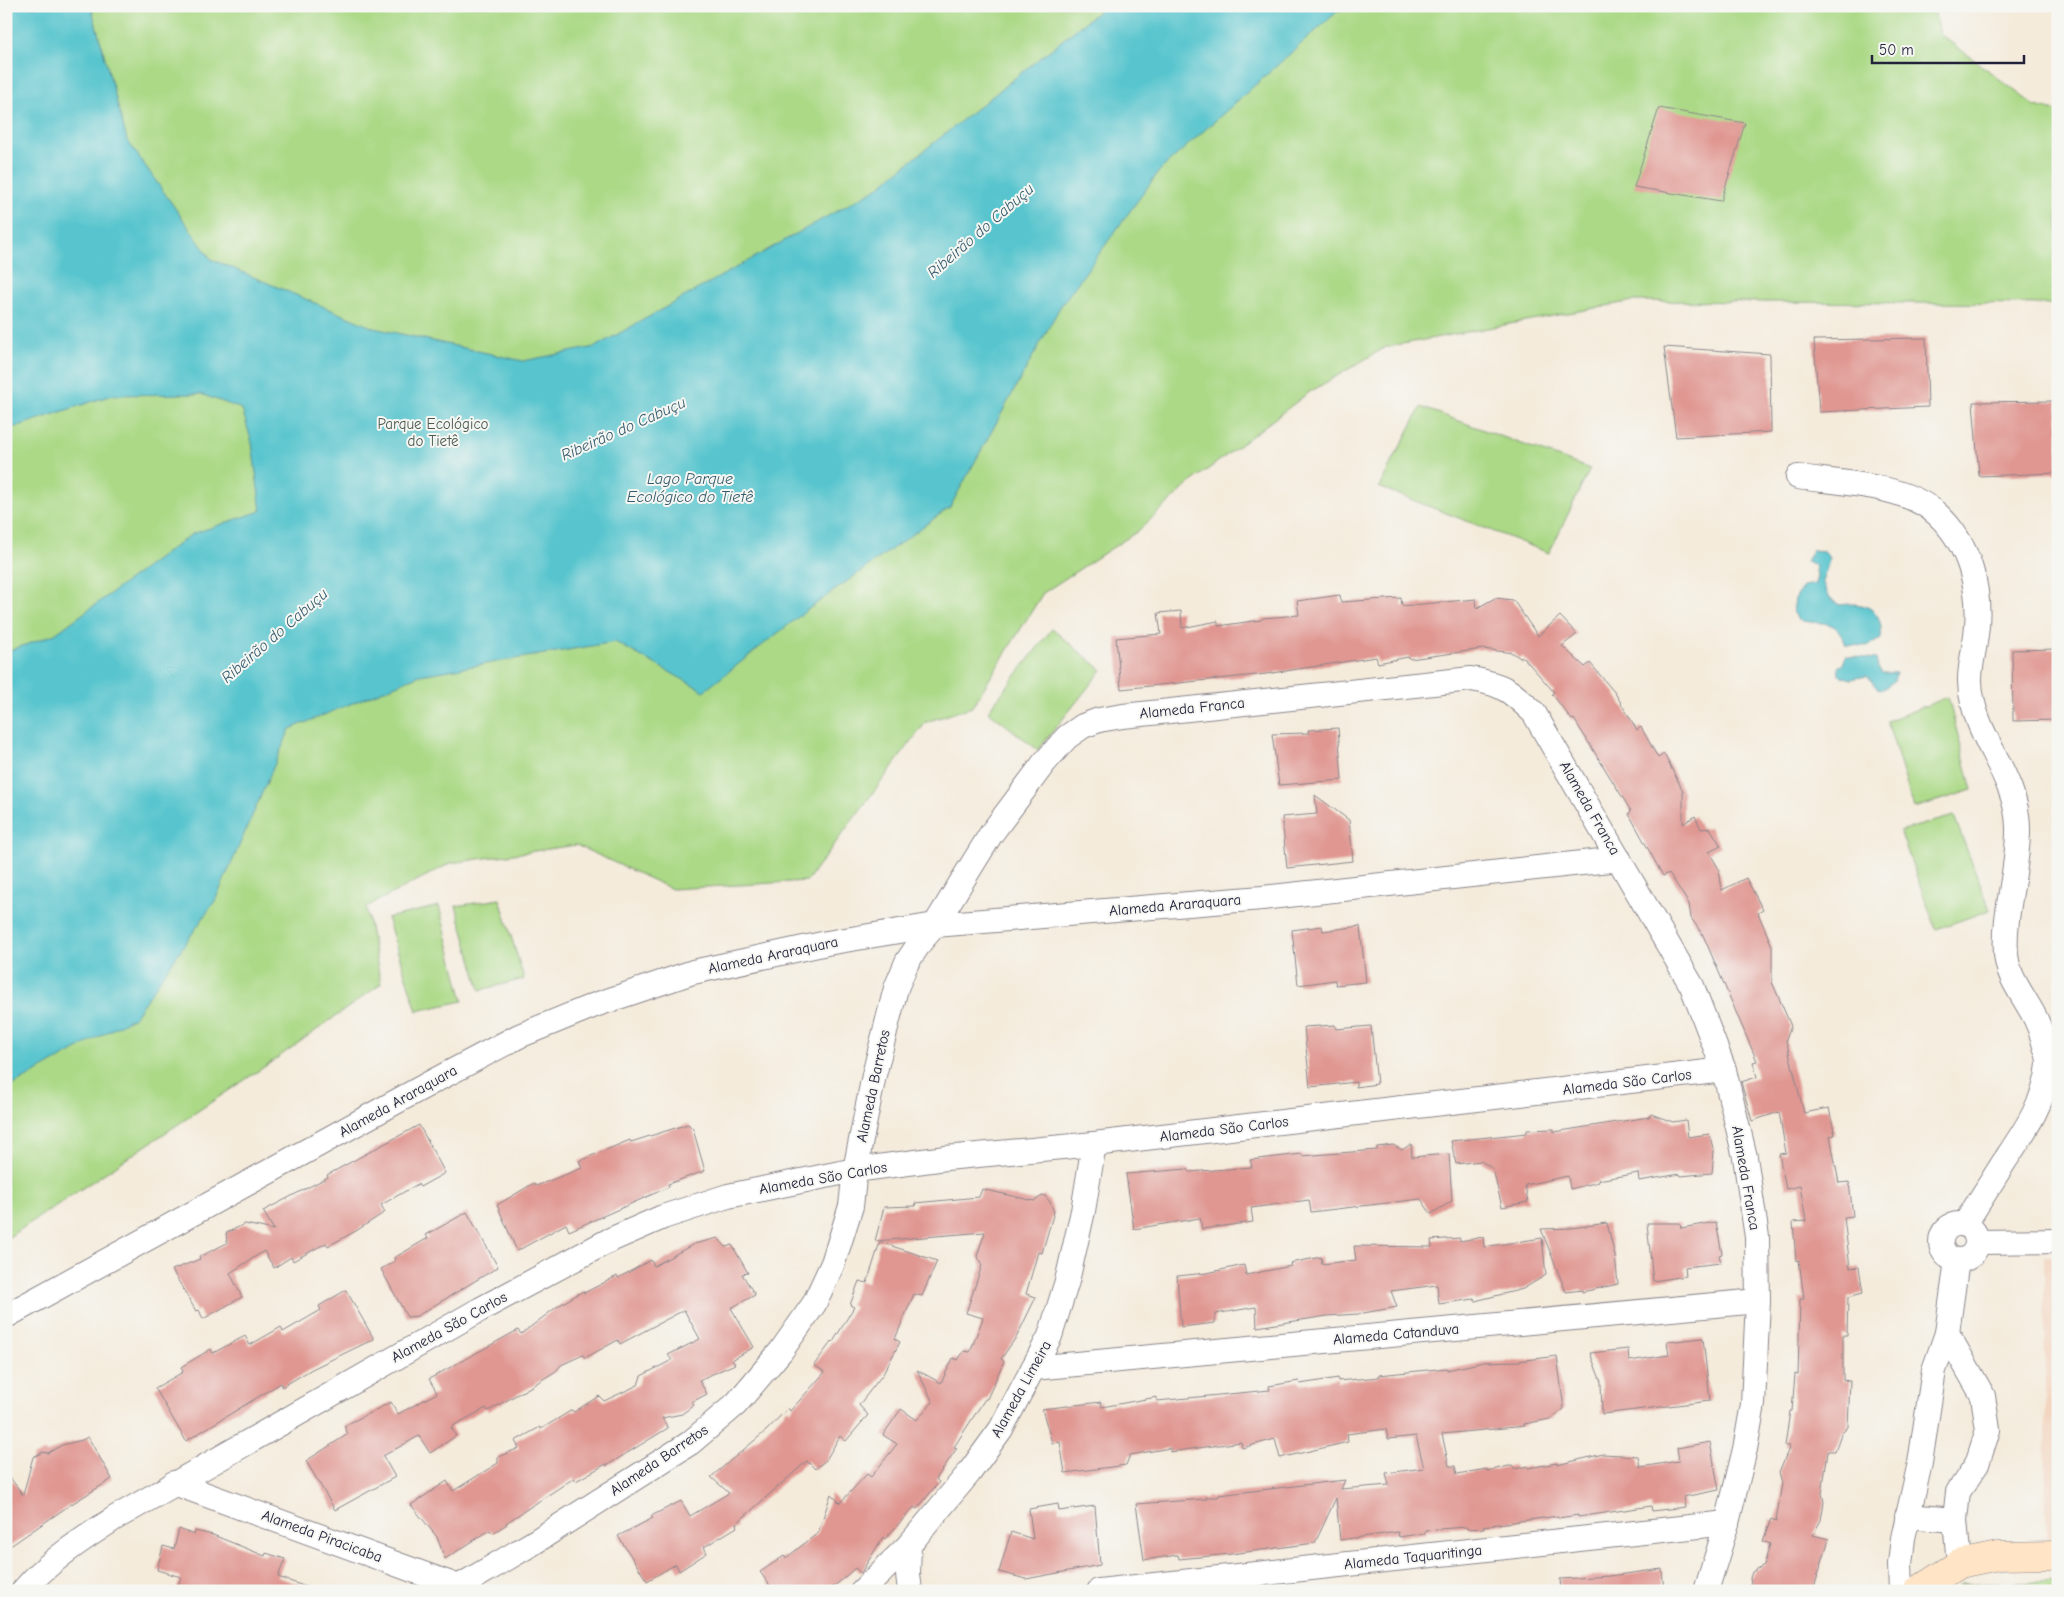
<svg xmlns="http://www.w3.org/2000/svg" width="2064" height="1597" font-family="'Comic Neue',sans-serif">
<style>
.built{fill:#f3d4bf}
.green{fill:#abd986;stroke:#667e60}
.water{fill:#58c5ce;stroke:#3d7484}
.building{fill:#e09691}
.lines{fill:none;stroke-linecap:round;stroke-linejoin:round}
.minor-casing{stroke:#8b868b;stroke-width:26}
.secondary-casing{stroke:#8b868b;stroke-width:29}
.minor{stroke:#fff;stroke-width:24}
.secondary{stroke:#ffe4c6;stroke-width:28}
.labels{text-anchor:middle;stroke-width:4;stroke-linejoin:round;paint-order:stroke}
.park-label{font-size:15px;fill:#4b5952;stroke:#f6f6f2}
.street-label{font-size:15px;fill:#22223b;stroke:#f6f6f2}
.water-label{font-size:16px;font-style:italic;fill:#355b6e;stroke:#f6f6f2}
</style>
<rect width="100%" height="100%" fill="#f6f6f2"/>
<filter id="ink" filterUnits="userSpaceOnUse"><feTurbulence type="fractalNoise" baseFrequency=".02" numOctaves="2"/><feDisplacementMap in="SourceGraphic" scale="10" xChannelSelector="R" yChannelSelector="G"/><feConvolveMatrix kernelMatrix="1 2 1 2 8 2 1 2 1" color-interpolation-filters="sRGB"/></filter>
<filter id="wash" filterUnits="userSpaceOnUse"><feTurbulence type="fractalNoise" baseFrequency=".0096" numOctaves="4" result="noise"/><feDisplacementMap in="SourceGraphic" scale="20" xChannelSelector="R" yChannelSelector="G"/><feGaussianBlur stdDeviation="1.12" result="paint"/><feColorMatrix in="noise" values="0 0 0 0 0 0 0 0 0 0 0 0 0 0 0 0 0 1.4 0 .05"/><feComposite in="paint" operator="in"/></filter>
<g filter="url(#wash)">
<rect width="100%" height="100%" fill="#f4ebdb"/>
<polygon class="built" points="2044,1256 2058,1256 2058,1544 2046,1544"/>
<g class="green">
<polygon points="6,6 1933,6 1940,34 2035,106 2058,111 2058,306 2053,304 1633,301 1386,347 1308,393 1190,483 1138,531 1043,593 972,707 926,722 807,881 672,889 576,845 451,863 366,907 381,984 273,1061 6,1239"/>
<polygon points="1421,407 1590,469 1549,553 1379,487"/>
<polygon points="1052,629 1102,670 1038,750 988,711"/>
<polygon points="1948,697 1972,790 1914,808 1887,721"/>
<polygon points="1954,816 1990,910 1936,929 1900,831"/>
<polygon points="500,899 524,979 480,990 456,906"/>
<polygon points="439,906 463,1001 417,1011 387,918"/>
<polygon points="2058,1580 2058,1591 1955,1591 1961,1585"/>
</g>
<g class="water">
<polygon points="6,6 91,6 127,140 211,259 374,328 523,361 595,347 876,189 1105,6 1353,6 1338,11 1160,170 1060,307 950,507 806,611 704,691 615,642 420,675 290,729 215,901 134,1017 6,1089 6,652 55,634 192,534 261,511 252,443 242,409 201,394 112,395 6,430"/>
<path d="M1813 550 1824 551 1830 558 1822 581 1830 599 1840 605C1867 601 1884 610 1881 639L1867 646 1846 645C1836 616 1823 626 1798 620L1793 611 1795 599 1803 586 1815 584 1817 576 1815 565 1806 561Z"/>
<polygon points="1846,656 1876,659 1878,668 1882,673 1896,673 1894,681 1883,689 1877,688 1867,676 1851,679 1839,675 1838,667 1843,664"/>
</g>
<g id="blocks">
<g class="building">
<polygon points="1659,108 1745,123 1721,201 1634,187"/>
<polygon points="1926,338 1928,407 1819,412 1814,340"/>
<polygon points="1664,347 1770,354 1771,432 1676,437"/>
<polygon points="2058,401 2058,473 1979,476 1973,402"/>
<polygon points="1340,595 1341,602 1401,598 1402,606 1476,599 1477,608 1495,598 1513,600 1538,636 1560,616 1577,634 1562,646 1585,667 1590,663 1615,693 1637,730 1641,727 1658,758 1664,754 1683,791 1683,824 1695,816 1701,829 1710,828 1721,846 1709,852 1719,869 1722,890 1746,878 1763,910 1758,913 1772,946 1772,982 1791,1026 1786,1040 1804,1113 1829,1108 1835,1135 1830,1136 1839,1183 1849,1182 1853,1216 1844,1217 1850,1268 1859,1267 1863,1293 1848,1297 1847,1335 1843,1335 1843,1380 1850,1381 1848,1427 1841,1434 1835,1451 1828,1451 1822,1493 1824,1502 1821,1520 1813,1535 1829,1539 1813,1591 1747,1591 1751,1582 1750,1578 1752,1572 1764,1565 1770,1544 1763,1541 1771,1519 1776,1521 1782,1483 1779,1472 1790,1446 1785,1446 1790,1411 1792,1411 1795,1374 1798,1375 1800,1299 1804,1299 1799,1260 1796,1261 1793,1222 1806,1221 1800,1186 1786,1189 1779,1154 1786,1153 1779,1112 1752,1121 1741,1082 1757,1077 1753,1062 1757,1061 1703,935 1691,918 1689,904 1669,873 1663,876 1629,814 1631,811 1574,719 1572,720 1552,694 1554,692 1523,657 1520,658 1513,653 1483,649 1410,659 1408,657 1378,663 1376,657 1266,674 1121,689 1116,638 1161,634 1158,613 1181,611 1182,628 1218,621 1218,626 1261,620 1263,618 1299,615 1297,601"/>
<polygon points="2058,649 2058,720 2013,721 2012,650"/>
<polygon points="1338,728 1342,780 1279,785 1272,734 1309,733 1308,730"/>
<polygon points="1315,795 1349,820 1353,861 1287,868 1282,817 1317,814"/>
<polygon points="1322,926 1323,931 1360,926 1366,982 1336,985 1335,980 1298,985 1292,930"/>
<polygon points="1335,1025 1336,1029 1371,1026 1377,1084 1356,1087 1356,1082 1310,1087 1304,1027"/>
<polygon points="1651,1114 1673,1122 1686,1120 1688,1137 1709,1134 1714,1151 1712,1173 1681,1176 1680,1174 1639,1181 1638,1173 1598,1180 1599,1182 1570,1189 1568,1176 1525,1185 1528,1202 1502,1207 1493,1169 1481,1161 1456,1164 1451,1141 1527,1133 1527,1130 1554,1129 1554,1132 1649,1117"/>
<polygon points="688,1124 693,1129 705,1171 668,1184 669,1187 569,1231 566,1224 517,1251 497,1205 534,1183 536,1186 582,1168 579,1161 630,1140 631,1142"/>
<polygon points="419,1125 445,1173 420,1187 418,1184 381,1205 385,1212 356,1231 328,1246 326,1243 293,1261 291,1257 274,1268 264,1251 230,1273 242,1297 203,1319 199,1310 196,1311 172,1270 200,1259 199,1257 227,1243 226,1233 245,1224 274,1230 263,1211 328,1177 327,1175"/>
<polygon points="1411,1144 1412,1157 1449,1154 1452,1201 1431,1214 1421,1199 1311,1212 1309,1200 1251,1208 1253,1222 1202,1229 1200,1218 1134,1229 1126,1174 1188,1169 1189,1172 1252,1167 1250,1160 1302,1154 1302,1156 1377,1150 1377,1147 1393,1145 1402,1150"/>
<polygon points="982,1189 1034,1201 1044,1195 1050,1202 1054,1212 1042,1253 1038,1252 1026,1294 1036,1297 1017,1336 1001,1359 1004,1361 987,1399 985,1399 954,1447 957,1448 936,1479 939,1482 917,1509 914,1507 885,1539 883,1537 861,1573 855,1568 829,1591 774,1591 760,1572 784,1556 786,1558 818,1533 831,1494 840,1503 867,1474 871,1477 897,1444 883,1435 901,1409 917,1420 933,1402 917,1370 941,1383 953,1358 958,1360 964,1351 970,1352 983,1318 966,1313 982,1265 977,1256 985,1232 875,1241 884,1207 916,1206 915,1203 979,1197"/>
<polygon points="467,1212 498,1267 417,1316 407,1317 381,1269 395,1261 394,1258 428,1238 426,1235"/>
<polygon points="1716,1222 1722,1254 1719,1255 1721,1263 1685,1267 1686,1276 1653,1281 1647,1223 1680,1223 1681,1228"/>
<polygon points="1607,1223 1615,1256 1618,1284 1582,1292 1582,1290 1566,1292 1541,1229 1572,1228"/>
<polygon points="1483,1237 1484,1247 1542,1238 1546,1275 1523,1289 1475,1301 1474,1299 1439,1304 1437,1285 1391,1291 1397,1307 1358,1314 1327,1316 1257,1327 1256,1307 1215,1314 1215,1323 1181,1327 1177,1276 1207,1273 1244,1265 1246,1275 1291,1266 1290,1263 1321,1257 1322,1264 1356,1260 1354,1246 1432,1247 1431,1240 1460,1238 1460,1241"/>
<polygon points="718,1238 726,1247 732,1245 748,1273 742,1274 755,1295 731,1308 754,1347 732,1360 735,1364 699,1380 707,1394 692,1402 694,1405 682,1414 662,1418 668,1428 606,1466 606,1464 576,1481 574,1478 506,1523 507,1524 493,1533 490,1530 445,1559 437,1537 411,1505 447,1481 453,1491 498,1463 498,1457 519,1448 515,1441 540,1427 541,1429 572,1410 574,1412 599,1396 604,1401 638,1385 641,1376 672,1360 668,1355 700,1339 684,1310 620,1344 618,1340 585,1358 583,1355 561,1365 556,1371 532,1386 488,1411 486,1408 451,1427 456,1436 430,1453 419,1436 383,1456 395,1477 335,1510 306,1461 348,1434 344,1426 391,1402 398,1414 437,1393 429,1379 518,1330 521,1334 558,1306 583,1291 584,1293 617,1276 618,1278 651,1260 654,1266 694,1244"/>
<polygon points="880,1242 937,1261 922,1296 914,1294 895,1339 900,1342 883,1374 859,1405 868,1415 846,1441 840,1436 826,1460 815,1469 807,1461 736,1524 737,1527 704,1547 707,1553 679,1571 676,1564 647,1581 618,1536 653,1518 651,1516 681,1501 690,1516 729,1493 711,1477 767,1430 788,1408 790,1411 825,1372 814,1365 832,1341 833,1342 854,1307 850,1305 859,1281 867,1283"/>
<polygon points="346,1290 374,1339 312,1369 282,1387 281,1383 186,1441 155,1388 183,1372 181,1367 211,1349 213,1353 245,1336 250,1345 281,1327 283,1332 321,1310 319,1306"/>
<polygon points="1703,1338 1710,1401 1602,1414 1601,1382 1590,1353 1628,1349 1629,1361 1669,1355 1667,1342"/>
<polygon points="1557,1356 1564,1409 1550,1419 1524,1424 1525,1426 1442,1434 1449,1466 1455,1466 1457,1474 1487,1469 1487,1471 1513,1465 1516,1469 1528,1466 1528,1468 1557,1463 1557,1465 1603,1454 1638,1456 1640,1467 1679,1461 1677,1448 1710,1442 1719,1490 1683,1497 1685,1507 1652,1511 1651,1506 1578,1517 1578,1515 1558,1518 1558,1516 1483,1526 1484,1528 1467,1529 1466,1527 1425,1530 1425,1533 1399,1537 1398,1532 1340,1540 1336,1498 1315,1543 1231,1554 1179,1559 1178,1555 1144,1560 1136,1504 1207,1499 1206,1497 1218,1497 1219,1495 1345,1480 1341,1489 1389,1485 1386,1473 1424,1468 1416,1436 1388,1439 1386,1429 1347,1434 1348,1442 1280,1458 1275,1439 1242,1448 1241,1442 1170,1452 1170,1448 1130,1455 1126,1465 1065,1473 1060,1442 1052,1443 1042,1409 1101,1402 1102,1407 1157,1397 1157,1401 1270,1390 1269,1386 1299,1381 1300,1384 1338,1378 1338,1381 1379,1377 1379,1375 1447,1368 1447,1370 1484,1362 1519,1361"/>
<polygon points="88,1437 112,1479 70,1505 6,1549 6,1472 23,1495 33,1457 43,1452 48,1453 62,1445 82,1440"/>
<polygon points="1058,1504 1059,1511 1095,1506 1100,1565 1026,1579 999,1572 1011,1532 1033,1539 1029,1509"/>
<polygon points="179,1529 194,1535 195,1531 213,1535 265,1556 266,1553 285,1559 278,1577 309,1588 309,1591 176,1591 181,1577 157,1570 163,1546 174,1549"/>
<polygon points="1662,1569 1664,1591 1561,1591 1560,1579 1610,1576"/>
</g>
</g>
</g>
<g filter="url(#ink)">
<use href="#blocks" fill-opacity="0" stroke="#8b868b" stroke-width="1"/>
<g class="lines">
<defs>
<g id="minor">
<path d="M1798 477C1840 483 1905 484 1937 514 1970 544 1982 592 1976 635 1973 660 1966 677 1973 703 1983 746 2017 781 2018 827 2019 870 2003 911 2006 954 2008 977 2021 992 2032 1012 2038 1022 2042 1034 2045 1046 2047 1051 2049 1058 2049 1064 2046 1101 2024 1132 2004 1162 1991 1183 1978 1203 1965 1224"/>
<circle cx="1959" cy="1242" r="18"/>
<polyline points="1977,1242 2058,1241"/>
<polyline points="6,1316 432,1082 519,1036 595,1005 693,972 827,943 935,925 1262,898 1619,859"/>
<polyline points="1947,1333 1983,1396 1988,1430 1977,1464 1958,1492 1955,1520 1959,1564"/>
<polyline points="1033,1368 1758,1301"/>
<polyline points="174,1483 470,1591"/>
<polyline points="1907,1516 1955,1520"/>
<polyline points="909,1545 908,1574 910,1591"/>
<path d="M460 1586 533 1543 690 1443 736 1404 781 1351 814 1304 833 1263 851 1206 855 1170 874 1075 896 988 907 962 921 941 935 925 991 834 1044 763 1067 737 1083 726 1099 720 1123 716 1471 679C1503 684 1511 691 1534 713L1692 986 1724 1070 1745 1157 1757 1237 1758 1301 1753 1404 1745 1449 1727 1523 1706 1591"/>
<path d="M23 1591C48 1561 83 1539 115 1518L481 1309 608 1241 663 1217 728 1196 855 1170 946 1158 1094 1144 1724 1070"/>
<polyline points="862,1591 909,1545 969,1473 1001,1429 1050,1336 1067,1281 1083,1211 1094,1144"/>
<polyline points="1099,1591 1727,1523"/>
<polyline points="1901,1591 1900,1564 1903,1538 1920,1463 1934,1370 1947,1333 1957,1260"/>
</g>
<polyline id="secondary" points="1917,1591 1959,1564 1998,1556 2058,1555"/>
</defs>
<use href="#minor" class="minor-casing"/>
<use href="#secondary" class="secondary-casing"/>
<use href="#minor" class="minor"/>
<use href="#secondary" class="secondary"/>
</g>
</g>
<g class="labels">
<g class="park-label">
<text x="433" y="429">Parque Ecológico<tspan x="433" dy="17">do Tietê</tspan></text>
</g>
<g class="street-label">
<text transform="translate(1192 708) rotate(-6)" y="5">Alameda Franca</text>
<text transform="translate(1590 808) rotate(60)" y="5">Alameda Franca</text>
<text transform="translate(1175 905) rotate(-5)" y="5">Alameda Araraquara</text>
<text transform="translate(773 955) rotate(-12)" y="5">Alameda Araraquara</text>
<text transform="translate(1627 1082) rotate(-7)" y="5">Alameda São Carlos</text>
<text transform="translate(873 1086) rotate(-78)" y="5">Alameda Barretos</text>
<text transform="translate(398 1101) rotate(-29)" y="5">Alameda Araraquara</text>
<text transform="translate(1224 1129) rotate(-7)" y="5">Alameda São Carlos</text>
<text transform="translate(823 1178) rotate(-10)" y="5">Alameda São Carlos</text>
<text transform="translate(1746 1178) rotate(80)" y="5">Alameda Franca</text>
<text transform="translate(449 1327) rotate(-29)" y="5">Alameda São Carlos</text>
<text transform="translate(1396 1334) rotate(-5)" y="5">Alameda Catanduva</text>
<text transform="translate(1021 1389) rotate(-61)" y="5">Alameda Limeira</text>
<text transform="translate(659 1460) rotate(-34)" y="5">Alameda Barretos</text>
<text transform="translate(322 1536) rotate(20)" y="5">Alameda Piracicaba</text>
<text transform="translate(1413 1557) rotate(-6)" y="5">Alameda Taquaritinga</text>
</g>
<g class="water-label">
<text transform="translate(980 230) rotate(-41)" y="6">Ribeirão do Cabuçu</text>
<text transform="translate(623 428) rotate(-24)" y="6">Ribeirão do Cabuçu</text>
<text x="690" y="484">Lago Parque<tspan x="690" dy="18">Ecológico do Tietê</tspan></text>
<text transform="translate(274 635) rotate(-41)" y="6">Ribeirão do Cabuçu</text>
</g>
</g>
<rect width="2064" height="1597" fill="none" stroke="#f6f6f2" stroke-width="25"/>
<path d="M1872 55v8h152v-8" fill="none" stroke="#22223b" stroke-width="2.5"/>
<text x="1879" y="55" font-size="15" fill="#22223b" stroke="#f6f6f2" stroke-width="4" paint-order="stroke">50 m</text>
</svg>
